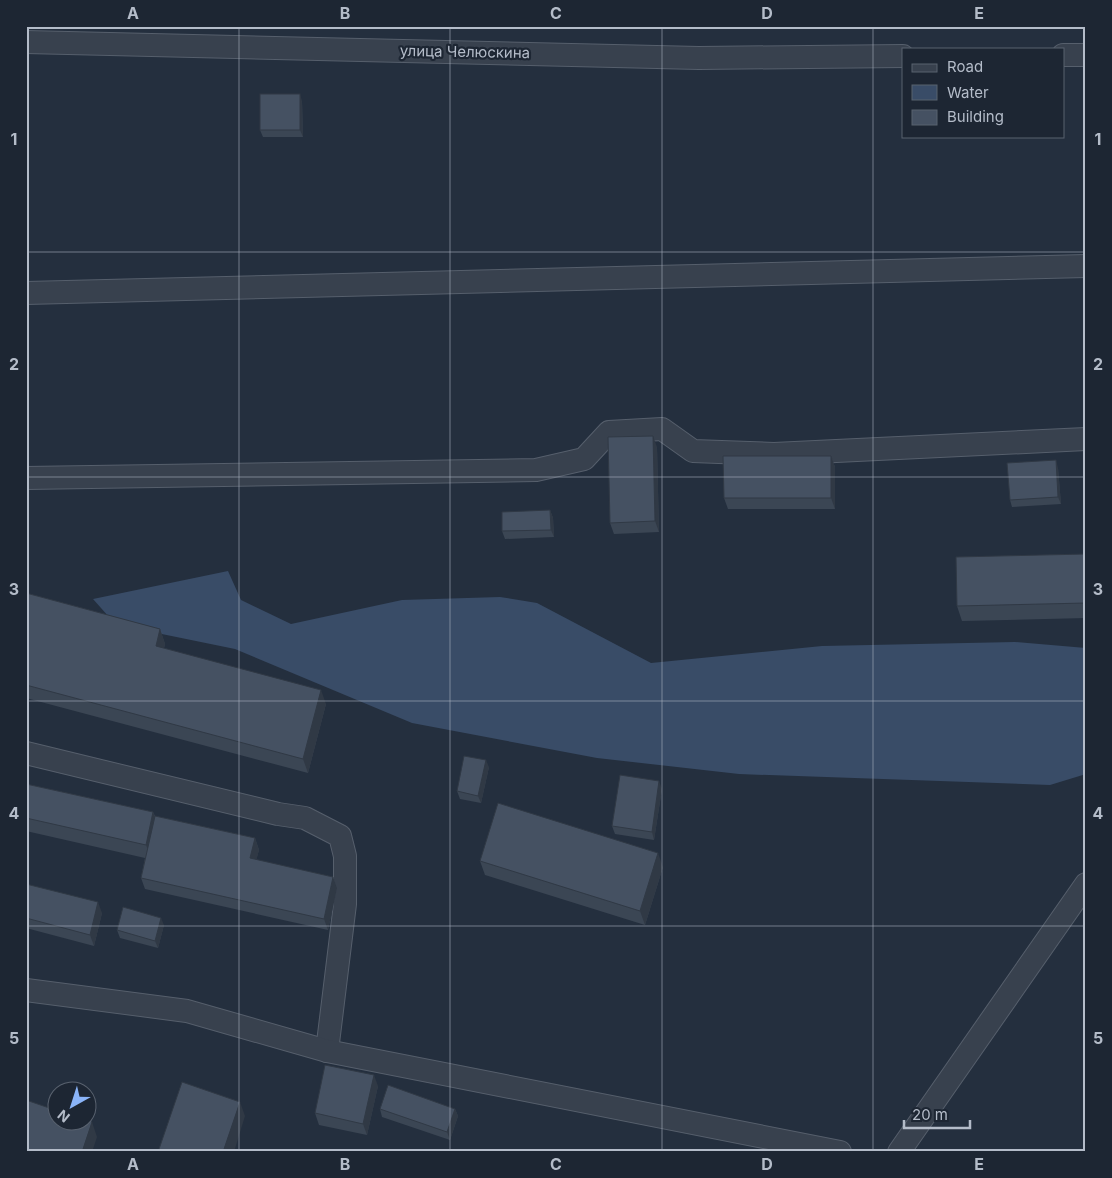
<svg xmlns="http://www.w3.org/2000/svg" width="1112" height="1178" font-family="Inter,sans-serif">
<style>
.water{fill:#394c67}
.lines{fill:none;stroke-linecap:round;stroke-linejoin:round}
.minor-casing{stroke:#565f6c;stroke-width:24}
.minor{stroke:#38414e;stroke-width:22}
.wall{fill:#3b4654}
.shaded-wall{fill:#303945}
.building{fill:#455162;stroke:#303945}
.grid{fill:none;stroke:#b4bcc9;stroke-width:1;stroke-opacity:0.55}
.labels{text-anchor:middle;stroke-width:4.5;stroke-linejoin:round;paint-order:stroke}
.street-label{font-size:15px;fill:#b4bcc9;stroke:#1d2633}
.neatline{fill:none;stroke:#b4bcc9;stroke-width:2}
.grid-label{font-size:16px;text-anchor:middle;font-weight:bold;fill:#b4bcc9}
</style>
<rect width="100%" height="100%" fill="#242f3e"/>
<polygon class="water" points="228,571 241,600 291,624 402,600 500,597 537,603 651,663 822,646 1015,642 1086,648 1086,774 1050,785 739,774 597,758 412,723 235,649 152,632 109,617 93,599"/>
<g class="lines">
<defs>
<g id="minor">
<polyline points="26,42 699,58 903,56"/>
<polyline points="1063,55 1086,55"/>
<polyline points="26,293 1086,266"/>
<polyline points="26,478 536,470 584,459 609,432 662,429 693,451 774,454 1086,439"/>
<polyline points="26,753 278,814 305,818 340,836 345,856 345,904 327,1051"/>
<polyline points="26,990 187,1011 327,1051 840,1152"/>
<polyline points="899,1152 1086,884"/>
</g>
</defs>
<use href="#minor" class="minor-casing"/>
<use href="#minor" class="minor"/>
</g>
<g class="wall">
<polygon points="302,101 303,137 263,137 260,130"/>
<polygon points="657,447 659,532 614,534 610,523"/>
<polygon points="831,456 835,467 835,509 728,509 724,498"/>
<polygon points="1058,468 1061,504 1012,507 1010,500"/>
<polygon points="550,510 553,518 554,537 505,539 502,531"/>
<polygon points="1086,554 1086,618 962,621 957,606"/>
<polygon points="26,593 160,629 165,644 164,648 326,704 308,773 26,698"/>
<polygon points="489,767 481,803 460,799 457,791"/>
<polygon points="26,784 153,812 155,816 255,838 259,850 256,860 333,877 337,888 328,930 145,889 141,878 145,858 26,831"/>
<polygon points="662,789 654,840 615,834 612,826"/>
<polygon points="480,861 663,867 645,925 485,875"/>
<polygon points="26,884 102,913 94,946 26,928"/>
<polygon points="164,925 158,948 120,938 117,930"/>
<polygon points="378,1086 367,1135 319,1125 315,1113"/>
<polygon points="380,1109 455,1109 458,1116 450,1140 382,1117"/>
</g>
<g class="shaded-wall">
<polygon points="300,94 302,101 303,137 300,130"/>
<polygon points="653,436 657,447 659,532 655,521"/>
<polygon points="831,456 835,467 835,509 831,498"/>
<polygon points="1056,460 1058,468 1061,504 1058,497"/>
<polygon points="550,510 553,518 554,537 551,530"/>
<polygon points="160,629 165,644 161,660 156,646"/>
<polygon points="321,690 326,704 308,773 303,759"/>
<polygon points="486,760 489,767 481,803 478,796"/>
<polygon points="659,781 662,789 654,840 652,832"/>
<polygon points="153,812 159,827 152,860 146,845"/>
<polygon points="255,838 259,850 254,869 250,858"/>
<polygon points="658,853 663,867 645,925 640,911"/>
<polygon points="333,877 337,888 328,930 324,919"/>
<polygon points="98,902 102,913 94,946 90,935"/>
<polygon points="161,918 164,925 158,948 155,941"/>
<polygon points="374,1075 378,1086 367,1135 363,1124"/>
<polygon points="240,1102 245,1116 234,1152 223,1152"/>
<polygon points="455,1109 458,1116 450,1140 447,1132"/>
<polygon points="92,1122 97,1137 92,1152 82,1152"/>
</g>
<g class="building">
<rect x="260" y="94" width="40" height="36"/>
<polygon points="653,436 655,521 610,523 608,437"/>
<polygon points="723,456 831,456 831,498 724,498"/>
<polygon points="1056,460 1058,497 1010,500 1007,463"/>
<polygon points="550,510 551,530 502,531 502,512"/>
<polygon points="1086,554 1086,603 957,606 956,557"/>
<polygon points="26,593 160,629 156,646 321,690 303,759 26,685"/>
<polygon points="464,756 486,760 478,796 457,791"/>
<polygon points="620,775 659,781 652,832 612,826"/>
<polygon points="26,784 153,812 146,845 26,818"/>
<polygon points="498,803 658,853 640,911 480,861"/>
<polygon points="155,816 255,838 250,858 333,877 324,919 141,878"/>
<polygon points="26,884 98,902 90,935 26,918"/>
<polygon points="123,907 161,918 155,941 117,930"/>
<polygon points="325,1065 374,1075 363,1124 315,1113"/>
<polygon points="182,1082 240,1102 223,1152 158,1152"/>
<polygon points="388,1085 455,1109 447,1132 380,1109"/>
<polygon points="26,1100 58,1111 58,1120 86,1120 92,1122 82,1152 26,1152"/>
</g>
<path class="grid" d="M239 26V1152M450 26V1152M662 26V1152M873 26V1152M26 252H1086M26 477H1086M26 701H1086M26 926H1086"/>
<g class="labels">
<g class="street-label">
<text transform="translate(465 52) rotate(1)" y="5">улица Челюскина</text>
</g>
</g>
<rect width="1112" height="1178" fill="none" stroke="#1d2633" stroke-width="55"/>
<rect x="902" y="48" width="162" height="90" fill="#1d2633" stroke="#59626f"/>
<rect x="912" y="64" width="25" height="8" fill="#38414e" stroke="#59626f"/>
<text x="947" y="72" font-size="15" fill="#b4bcc9">Road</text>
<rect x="912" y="85" width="25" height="15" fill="#394c67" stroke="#59626f"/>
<text x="947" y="98" font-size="15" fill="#b4bcc9">Water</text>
<rect x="912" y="110" width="25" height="15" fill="#455162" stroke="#59626f"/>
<text x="947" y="122" font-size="15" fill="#b4bcc9">Building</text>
<g transform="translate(72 1106) rotate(219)"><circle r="24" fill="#1d2633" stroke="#59626f"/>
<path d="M0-4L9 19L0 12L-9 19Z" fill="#8ab4f8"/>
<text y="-8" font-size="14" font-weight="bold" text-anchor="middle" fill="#b4bcc9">N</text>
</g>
<path d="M904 1120v8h66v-8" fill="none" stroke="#b4bcc9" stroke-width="2.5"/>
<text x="912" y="1120" font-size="15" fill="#b4bcc9" stroke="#1d2633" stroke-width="4" paint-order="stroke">20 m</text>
<rect x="28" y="28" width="1056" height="1122" class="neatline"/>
<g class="grid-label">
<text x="133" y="19">A</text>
<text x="345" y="19">B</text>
<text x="556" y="19">C</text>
<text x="767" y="19">D</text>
<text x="979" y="19">E</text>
<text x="14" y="145">1</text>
<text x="1098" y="145">1</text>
<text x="14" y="370">2</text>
<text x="1098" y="370">2</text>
<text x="14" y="595">3</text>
<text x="1098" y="595">3</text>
<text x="14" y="819">4</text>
<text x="1098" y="819">4</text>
<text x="14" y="1044">5</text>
<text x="1098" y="1044">5</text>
<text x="133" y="1170">A</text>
<text x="345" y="1170">B</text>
<text x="556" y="1170">C</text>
<text x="767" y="1170">D</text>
<text x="979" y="1170">E</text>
</g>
</svg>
